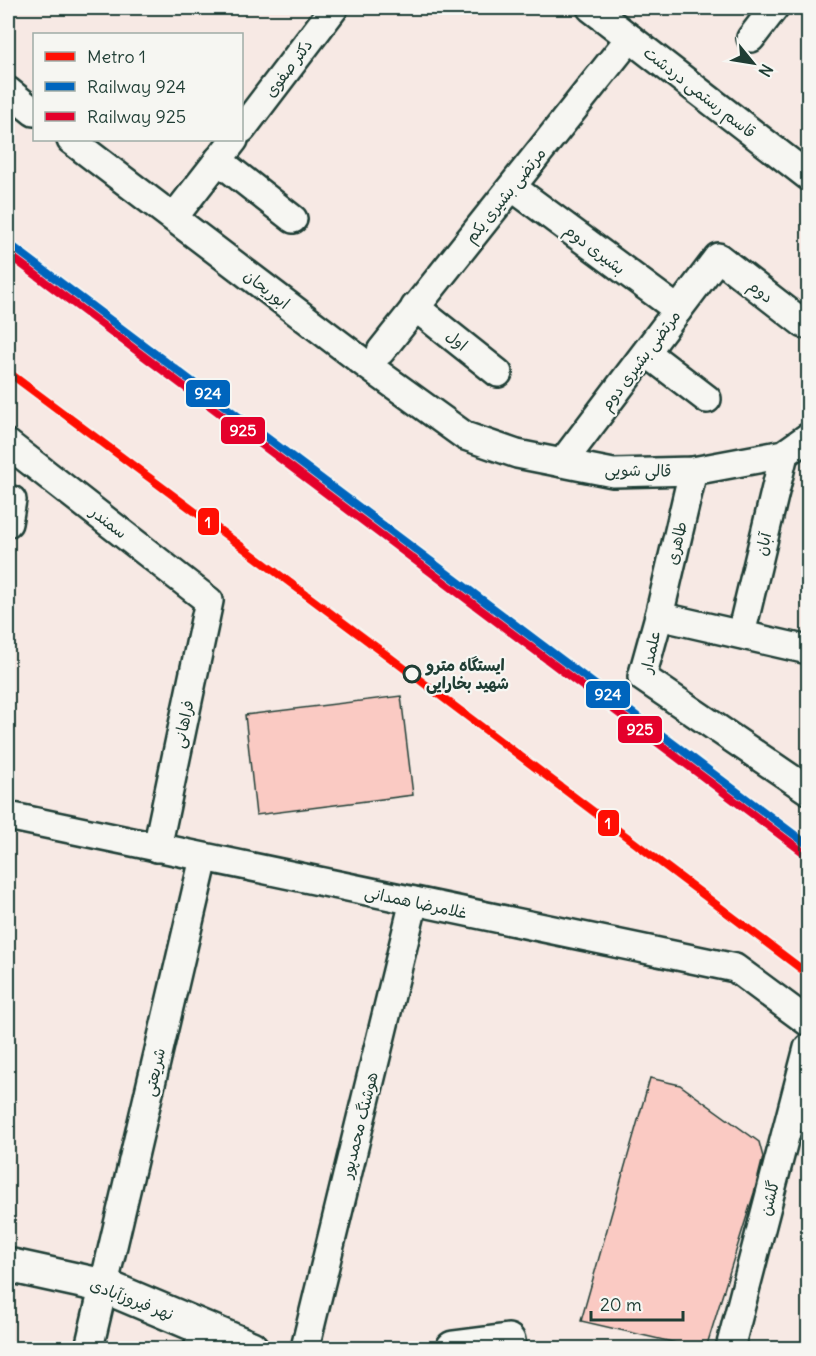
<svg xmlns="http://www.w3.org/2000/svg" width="816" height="1356" font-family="Delius,'Playpen Sans Arabic',sans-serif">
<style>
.building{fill:#facac3;stroke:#1f3d34;stroke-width:1.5}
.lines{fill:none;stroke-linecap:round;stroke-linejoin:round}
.street-casing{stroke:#1f3d34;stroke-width:32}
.secondary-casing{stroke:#1f3d34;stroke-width:38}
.street{stroke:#f6f6f2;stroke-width:27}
.secondary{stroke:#f6f6f2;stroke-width:33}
.rail-1-casing{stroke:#f6f6f2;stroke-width:12}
.rail-2-casing{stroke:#f6f6f2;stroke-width:12}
.rail-1{stroke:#0065bd;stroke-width:8}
.rail-2{stroke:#e4002b;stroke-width:8}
.metro-1-casing{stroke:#f6f6f2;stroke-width:12}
.metro-1{stroke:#ff0f04;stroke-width:8}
.stop-dot{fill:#f6f6f2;stroke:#1f3d34;stroke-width:3}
.labels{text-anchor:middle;stroke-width:4.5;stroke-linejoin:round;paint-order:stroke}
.street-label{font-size:16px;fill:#1f3d34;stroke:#f6f6f2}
.stop-label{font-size:16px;font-weight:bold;fill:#1f3d34;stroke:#f6f6f2;text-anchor:start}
.line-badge{stroke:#f6f6f2;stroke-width:2}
.badge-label{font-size:16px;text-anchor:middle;font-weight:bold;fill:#fff}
</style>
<rect width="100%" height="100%" fill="#f7e9e4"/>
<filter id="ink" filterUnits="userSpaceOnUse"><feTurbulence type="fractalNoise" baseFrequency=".0167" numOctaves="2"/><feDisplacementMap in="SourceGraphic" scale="12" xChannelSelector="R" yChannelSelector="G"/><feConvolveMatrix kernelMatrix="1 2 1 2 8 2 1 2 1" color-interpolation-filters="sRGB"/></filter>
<g filter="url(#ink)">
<g class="building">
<polygon points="401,696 413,795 256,815 245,715"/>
<polygon points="650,1078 680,1085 759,1142 763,1157 754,1193 706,1348 698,1348 581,1321"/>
</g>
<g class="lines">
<defs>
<g id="street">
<polyline points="591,8 808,176"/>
<polyline points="751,38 774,8"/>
<polyline points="8,91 34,112"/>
<polyline points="242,129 334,8"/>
<polyline points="71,140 368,366 465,436 517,454 613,473 693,471 784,454 808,437"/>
<polyline points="218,160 293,219"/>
<polyline points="512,187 678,310"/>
<polyline points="174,217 234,140"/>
<polyline points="415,307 498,373"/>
<polyline points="381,351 630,38"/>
<polyline points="647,353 707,399"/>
<polyline points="8,444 209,601 157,848"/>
<polyline points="562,463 718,257 804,324"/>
<polyline points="8,523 12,500"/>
<polyline points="659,616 693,471"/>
<polyline points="741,634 784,454"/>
<polyline points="808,650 659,616 642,677 808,790"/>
<polyline points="8,816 735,968 808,1022"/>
<polyline points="89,1348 204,858"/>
<polyline points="198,1348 205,1328"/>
<polyline points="305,1348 414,901"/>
<polyline points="730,1348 808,1048"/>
</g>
<g id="secondary">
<polyline points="8,1265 104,1286 251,1348"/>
<polyline points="453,1348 508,1341 508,1348"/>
</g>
</defs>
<use href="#street" class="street-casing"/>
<use href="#secondary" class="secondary-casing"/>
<use href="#street" class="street"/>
<use href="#secondary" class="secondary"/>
<defs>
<polyline id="rail-1" points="8,243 808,845"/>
<polyline id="rail-2" points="8,254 803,852"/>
</defs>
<use href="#rail-1" class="rail-1-casing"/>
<use href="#rail-2" class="rail-2-casing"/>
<use href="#rail-1" class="rail-1"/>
<use href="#rail-2" class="rail-2"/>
<defs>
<polyline id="metro-1" points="8,372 388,656 808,974"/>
</defs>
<use href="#metro-1" class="metro-1-casing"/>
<use href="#metro-1" class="metro-1"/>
</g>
</g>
<circle class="stop-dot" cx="412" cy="674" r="8"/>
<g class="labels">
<g class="street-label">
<text transform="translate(288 68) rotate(-53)" y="6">دکتر صفوی</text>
<text transform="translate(700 92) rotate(38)" y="6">قاسم رستمی دردشت</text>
<text transform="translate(505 195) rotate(-51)" y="6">مرتضی بشیری یکم</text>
<text transform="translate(595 249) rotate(37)" y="6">بشیری دوم</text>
<text transform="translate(267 289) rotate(38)" y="6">ابوریحان</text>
<text transform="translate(761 291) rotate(38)" y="6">دوم</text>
<text transform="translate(457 340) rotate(39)" y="6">اول</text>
<text transform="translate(640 360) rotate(-53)" y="6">مرتضی بشیری دوم</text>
<text transform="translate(638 470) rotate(1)" y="6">قالی شویی</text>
<text transform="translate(109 522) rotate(38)" y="6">سمندر</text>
<text transform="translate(676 543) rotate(-77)" y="6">طاهری</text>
<text transform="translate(763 544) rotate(-77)" y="6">آبان</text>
<text transform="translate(650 652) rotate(-78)" y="6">علمدار</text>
<text transform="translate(183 724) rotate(-78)" y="6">فراهانی</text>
<text transform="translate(416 902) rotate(12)" y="6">غلامرضا همدانی</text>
<text transform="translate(154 1072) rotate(-77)" y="6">شریعتی</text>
<text transform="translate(359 1125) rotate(-76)" y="6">هوشنگ محمدپور</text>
<text transform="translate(769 1198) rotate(-75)" y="6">گلشن</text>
<text transform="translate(132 1299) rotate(21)" y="6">نهر فیروزآبادی</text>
</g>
<g class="stop-label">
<text x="426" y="671">ایستگاه مترو<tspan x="426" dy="18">شهید بخارایی</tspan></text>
</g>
</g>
<g class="line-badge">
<rect x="185" y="379" width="46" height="29" rx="6" fill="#0065bd"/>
<rect x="220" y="416" width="46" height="29" rx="6" fill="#e4002b"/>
<rect x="197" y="507" width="23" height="29" rx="6" fill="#ff0f04"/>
<rect x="585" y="680" width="46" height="29" rx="6" fill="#0065bd"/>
<rect x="617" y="715" width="46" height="29" rx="6" fill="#e4002b"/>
<rect x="597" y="809" width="23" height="28" rx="6" fill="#ff0f04"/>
</g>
<g class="badge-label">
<text x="208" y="399">924</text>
<text x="243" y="436">925</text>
<text x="208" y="528">1</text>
<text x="608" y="700">924</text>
<text x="640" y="735">925</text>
<text x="608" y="829">1</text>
</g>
<rect width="816" height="1356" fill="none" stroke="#f6f6f2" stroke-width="30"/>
<rect x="15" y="15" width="786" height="1326" fill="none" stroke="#1f3d34" stroke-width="2" filter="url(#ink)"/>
<rect x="33" y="33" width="210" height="108" fill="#f6f6f2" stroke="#a0aca6" stroke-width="1.5"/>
<rect x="45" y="52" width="30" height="9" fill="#ff0f04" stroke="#a0aca6" stroke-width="1.5"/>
<text x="87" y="63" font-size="18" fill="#1f3d34">Metro 1</text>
<rect x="45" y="82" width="30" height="9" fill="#0065bd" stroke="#a0aca6" stroke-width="1.5"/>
<text x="87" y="93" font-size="18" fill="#1f3d34">Railway 924</text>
<rect x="45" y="112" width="30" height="9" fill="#e4002b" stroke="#a0aca6" stroke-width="1.5"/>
<text x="87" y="123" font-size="18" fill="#1f3d34">Railway 925</text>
<g transform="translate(753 63) rotate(120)" stroke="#f6f6f2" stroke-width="4.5" paint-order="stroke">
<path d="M0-4.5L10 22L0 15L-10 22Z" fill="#1f3d34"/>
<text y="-9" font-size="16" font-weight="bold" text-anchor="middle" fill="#1f3d34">N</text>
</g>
<path d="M591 1311v9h92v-9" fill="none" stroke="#1f3d34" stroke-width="3"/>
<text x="600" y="1311" font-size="18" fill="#1f3d34" stroke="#f6f6f2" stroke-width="4.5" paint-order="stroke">20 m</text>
</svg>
